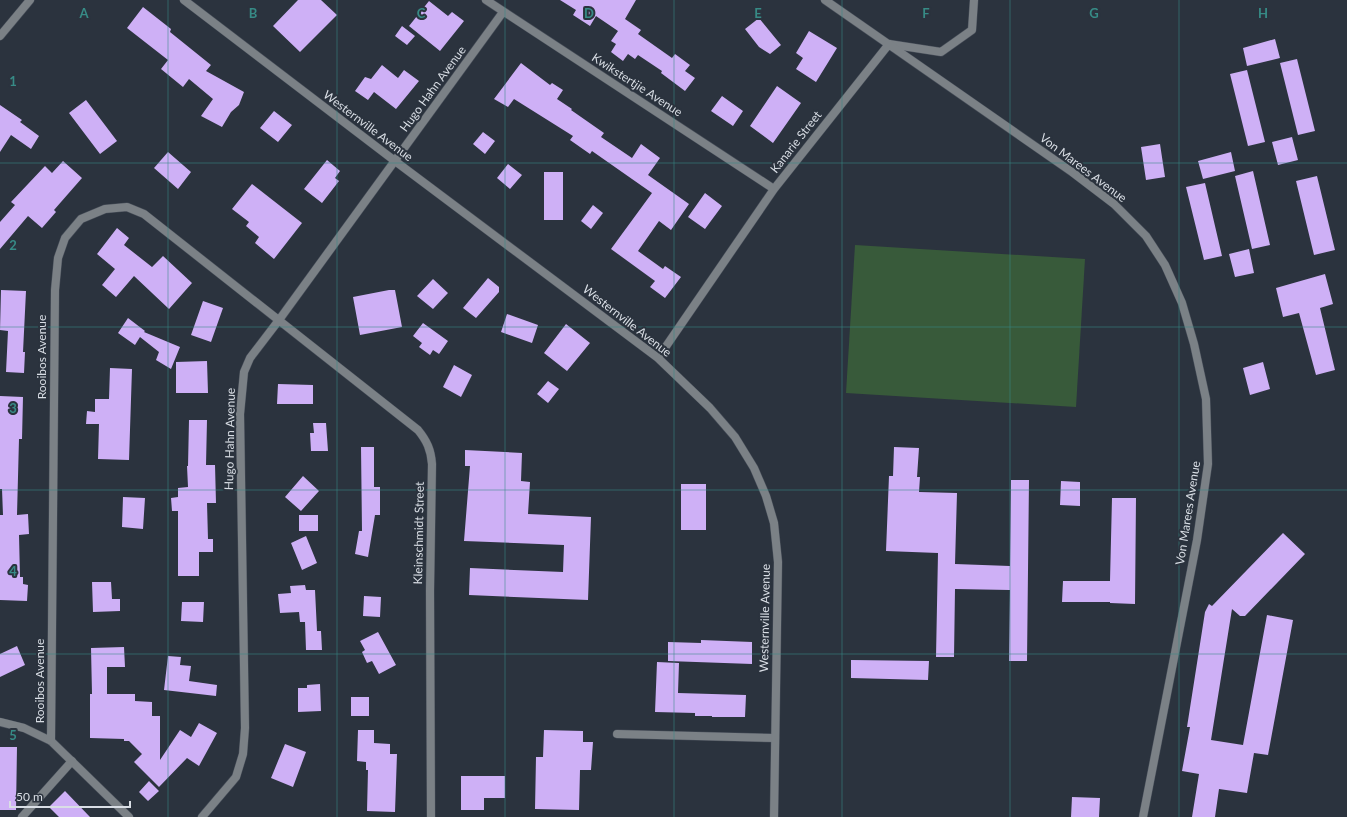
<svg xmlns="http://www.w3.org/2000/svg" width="1347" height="817" viewBox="0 0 1347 817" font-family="Lato,sans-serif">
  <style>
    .park { fill: #385a3a }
    .building { fill: #ceb0f6 }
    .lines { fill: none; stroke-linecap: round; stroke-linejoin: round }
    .lane-casing { stroke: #474e59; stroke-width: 9 }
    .street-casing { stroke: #474e59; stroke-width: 9 }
    .lane { stroke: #7b8186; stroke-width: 8 }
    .street { stroke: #7b8186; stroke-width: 8 }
    .grid { fill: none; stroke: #378b86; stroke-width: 1; stroke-opacity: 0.55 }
    .labels { text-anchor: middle; stroke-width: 4; stroke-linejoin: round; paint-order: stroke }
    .street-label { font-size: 12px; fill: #d9dee5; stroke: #2b333e }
    .grid-label { font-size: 13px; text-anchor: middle; font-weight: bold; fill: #378b86; stroke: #2b333e; stroke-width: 4; stroke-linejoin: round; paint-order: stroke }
  </style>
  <rect width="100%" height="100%" fill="#2b333e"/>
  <!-- park -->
  <path class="park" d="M855,245L1085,259L1076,407L846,393Z"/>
  <!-- building -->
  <path class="building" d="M298,0H321L337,15L300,52L273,26Z
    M560,0H636L625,19L641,30L638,34L672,58L675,54L690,65L685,71L695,78L685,91L661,73L662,71L638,55L635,59L628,54L623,61L611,52L616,44L611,41L618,31L596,16L590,26L573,15L576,10Z
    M429,1L448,16L452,12L464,21L440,51L409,26Z
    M143,7L171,29L170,32L211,65L206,71L244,92L239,105L231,112L222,127L201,116L213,99L189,79L183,87L161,69L168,60L127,28Z
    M759,18L781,45L770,54L759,47L745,29Z
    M402,26L415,36L407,45L395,36Z
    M809,31L837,48L816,82L796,69L803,58L796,53Z
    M1275,39L1280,58L1247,66L1243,48Z
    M1297,59L1315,131L1298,135L1280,63Z
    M521,63L550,85L552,83L563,90L557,99L572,109L571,110L604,133L601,137L632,158L641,144L660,158L648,175L689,204L671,230L659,221L638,251L663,269L665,266L681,277L665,298L650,287L655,281L611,249L652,193L592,151L590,154L570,140L573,136L514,99L508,107L494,99Z
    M382,65L398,78L404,70L419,81L396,109L374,92L368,100L355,91L365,77L371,79Z
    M1247,70L1265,142L1248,146L1230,74Z
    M777,86L801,103L773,143L750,126Z
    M722,96L743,111L733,126L711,111Z
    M86,100L117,141L100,154L69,113Z
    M0,105L22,120L20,122L39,136L31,149L11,135L0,152Z
    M274,111L292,125L278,142L260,128Z
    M483,132L495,141L485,154L473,144Z
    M1292,137L1298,160L1278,165L1272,142Z
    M1160,144L1165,177L1146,180L1141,147Z
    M168,152L191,172L178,189L154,168Z
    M1231,152L1235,171L1203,179L1198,161Z
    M327,160L340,171L335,178L339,181L322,203L304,189Z
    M63,161L82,178L54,210L56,212L42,228L28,216L0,249V222L15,205L11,202L45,166L52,173Z
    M508,164L522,175L510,189L497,178Z
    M1253,171L1270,245L1252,249L1235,176Z
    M544,172H563V220H544Z
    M1317,176L1335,250L1314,255L1296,181Z
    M1205,183L1222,256L1204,260L1186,187Z
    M252,184L302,223L274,259L255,243L259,237L246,226L249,222L232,209Z
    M705,193L722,206L705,229L688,217Z
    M593,205L603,213L591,229L581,221Z
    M117,228L129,238L124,245L152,267L163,256L192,283L169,309L134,276L116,297L102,285L115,269L97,254Z
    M1249,249L1254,273L1235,277L1229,254Z
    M1325,274L1333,304L1320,308L1335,370L1316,375L1299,313L1283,317L1276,288Z
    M488,278L499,287V292L476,318L463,308Z
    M433,279L448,293L433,309L417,296Z
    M1,290L26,291L23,352H25L24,373L6,372L8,331L0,330Z
    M389,290H395L402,327L360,335L353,297Z
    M203,301L223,308L211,342L191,335Z
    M507,314L538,325L532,343L501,332Z
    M128,318L145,331L144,332L180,347L171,369L156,360L159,352L140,337L135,345L118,333Z
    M423,323L448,341L439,354L433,350L430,355L419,347L422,343L413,336Z
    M566,324L590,343L567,371L544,353Z
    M207,361L208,393H176V362Z
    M1263,362L1270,389L1250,395L1243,368Z
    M454,365L472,375L461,397L443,387Z
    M110,368L132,369L129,460L98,459L99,424H86L87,411L95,412V399H109Z
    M548,381L559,389L548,403L537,394Z
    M278,384L313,385V404H277Z
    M0,396L23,397L22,439H19L17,515L28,514L29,534L19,535L20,577H23V584L28,585L27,601L0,600V515H3L2,489H0Z
    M189,420H207L206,465H215L216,503H207L208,539H213V552H199V576H178V511H172L171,498L178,497V488L188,487L187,466H188Z
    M313,423H326L328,451H311L310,433H314Z
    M361,447H374V487H380V515H375L368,557L355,554L359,531H362Z
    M894,447L919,448L917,477H920L919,492L957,493L955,564L1010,566L1011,480H1029L1027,661H1009L1010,590L955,589L954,657H936L938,553L886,551L889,476H893Z
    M465,450L522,453L521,481L530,482L528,514L591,517L588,600L469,595L470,568L563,572L564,545L464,541L470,466H465Z
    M303,476L319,491L301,511L285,497Z
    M1061,481L1080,482V506L1060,505Z
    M681,484H706V530H681Z
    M123,497L145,498L143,529L122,527Z
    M1112,498H1136L1135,604L1110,603V602H1062L1063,581H1110Z
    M299,515H318V531H299Z
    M1283,533L1305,554L1245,616H1240L1232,609L1211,740L1243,745L1267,615L1293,620L1268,755L1254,753L1247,793L1219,789L1215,817H1192L1199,774L1182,771L1190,727H1187L1205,612L1209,604L1212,606Z
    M306,536L317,563L302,570L291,543Z
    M92,582H111L112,599H120V611L93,612Z
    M305,585L306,590H315L317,631H321L322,650H306L305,622H300L299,612L280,613L278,594L291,593L290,586Z
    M364,596L381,597L380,617L363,616Z
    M182,602H204L203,622L181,621Z
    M378,632L396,665L379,674L372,661L367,663L362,652L365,650L360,641Z
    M701,640L752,642V664L668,661V642L701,643Z
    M17,646L25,665L0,677V654Z
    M124,647L125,667H107V694H135V701L152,702V716H160V760L180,730L191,737L199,723L217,733L199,766L187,758L159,787L134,762L142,754L129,741H124V739L90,738V694H92L91,648Z
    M168,656L181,657L180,665L191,666L189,681L217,685L216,696L164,690Z
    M851,660L929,661L928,680L851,678Z
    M657,662L679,663L678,693L746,695L745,717H712V716H695V713L655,712Z
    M320,684L321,711L298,712V688H307V685Z
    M351,697H369V716H351Z
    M358,730H374V743L390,744V754H397L395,812L367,811L368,770H366V762L357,761Z
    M544,730L583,731V742H593L591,770H580L579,810L535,809L536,757H543Z
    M285,744L306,752L293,787L271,778Z
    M0,747H17L16,810H0Z
    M461,776H505V798H484V810H461Z
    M149,781L159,791L148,801L139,792Z
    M65,791L90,817H59L49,807Z
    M1072,797L1100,798L1099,817H1071Z"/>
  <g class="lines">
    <!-- lane casing -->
    <g class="lane-casing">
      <path id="lane" d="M889,44L941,52L972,30L974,0
        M617,734L775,738
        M22,817L72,761"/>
    </g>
    <!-- street casing -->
    <g class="street-casing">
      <path id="street" d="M184,0L395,161L658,358L710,408L735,437L754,468L766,496L774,523L778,562L774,817
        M486,0L774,189
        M825,0L1072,172L1114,204L1146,236L1165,265L1182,303L1194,344L1206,399L1208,464L1197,540L1143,817
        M0,36L30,0
        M658,358L774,189L889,44
        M0,722L24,728L51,741L129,817
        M51,741L55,290L58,258L65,238L81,219L105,209L127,207L144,214L418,430C427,441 431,450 432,464L430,591L431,817
        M202,817L236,777L243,754L245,728L240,414L244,372L250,358L279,320L503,12"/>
    </g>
    <!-- lane -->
    <use href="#lane" class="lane"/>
    <!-- street -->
    <use href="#street" class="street"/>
  </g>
  <!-- grid -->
  <path class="grid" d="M168,0V817M337,0V817M505,0V817M674,0V817M842,0V817M1010,0V817M1179,0V817M0,163H1347M0,327H1347M0,490H1347M0,654H1347"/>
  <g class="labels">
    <!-- street labels -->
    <g class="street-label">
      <text transform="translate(637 85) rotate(33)" y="4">Kwikstertjie Avenue</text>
      <text transform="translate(433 89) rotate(-54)" y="4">Hugo Hahn Avenue</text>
      <text transform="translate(368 126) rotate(37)" y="4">Westernville Avenue</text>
      <text transform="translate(796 142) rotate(-52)" y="4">Kanarie Street</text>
      <text transform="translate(1083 168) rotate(37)" y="4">Von Marees Avenue</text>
      <text transform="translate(627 321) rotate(38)" y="4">Westernville Avenue</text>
      <text transform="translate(42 357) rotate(-90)" y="4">Rooibos Avenue</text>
      <text transform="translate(230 439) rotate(-89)" y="4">Hugo Hahn Avenue</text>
      <text transform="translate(1188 513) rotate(-81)" y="4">Von Marees Avenue</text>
      <text transform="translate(419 533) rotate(-89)" y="4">Kleinschmidt Street</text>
      <text transform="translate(765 618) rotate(-89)" y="4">Westernville Avenue</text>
      <text transform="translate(40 681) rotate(-90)" y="4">Rooibos Avenue</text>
    </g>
  </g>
  <g class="grid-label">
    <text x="84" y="18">A</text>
    <text x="253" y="18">B</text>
    <text x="421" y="18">C</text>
    <text x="589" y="18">D</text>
    <text x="758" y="18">E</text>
    <text x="926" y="18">F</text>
    <text x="1094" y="18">G</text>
    <text x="1263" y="18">H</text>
    <text x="13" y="86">1</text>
    <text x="13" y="250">2</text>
    <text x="13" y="413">3</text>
    <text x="13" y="576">4</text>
    <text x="13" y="740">5</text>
  </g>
  <!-- scale -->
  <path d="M10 801v6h120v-6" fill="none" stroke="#d9dee5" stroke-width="2"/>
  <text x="16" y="801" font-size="12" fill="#d9dee5" stroke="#2b333e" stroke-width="3" paint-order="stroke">50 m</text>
</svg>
